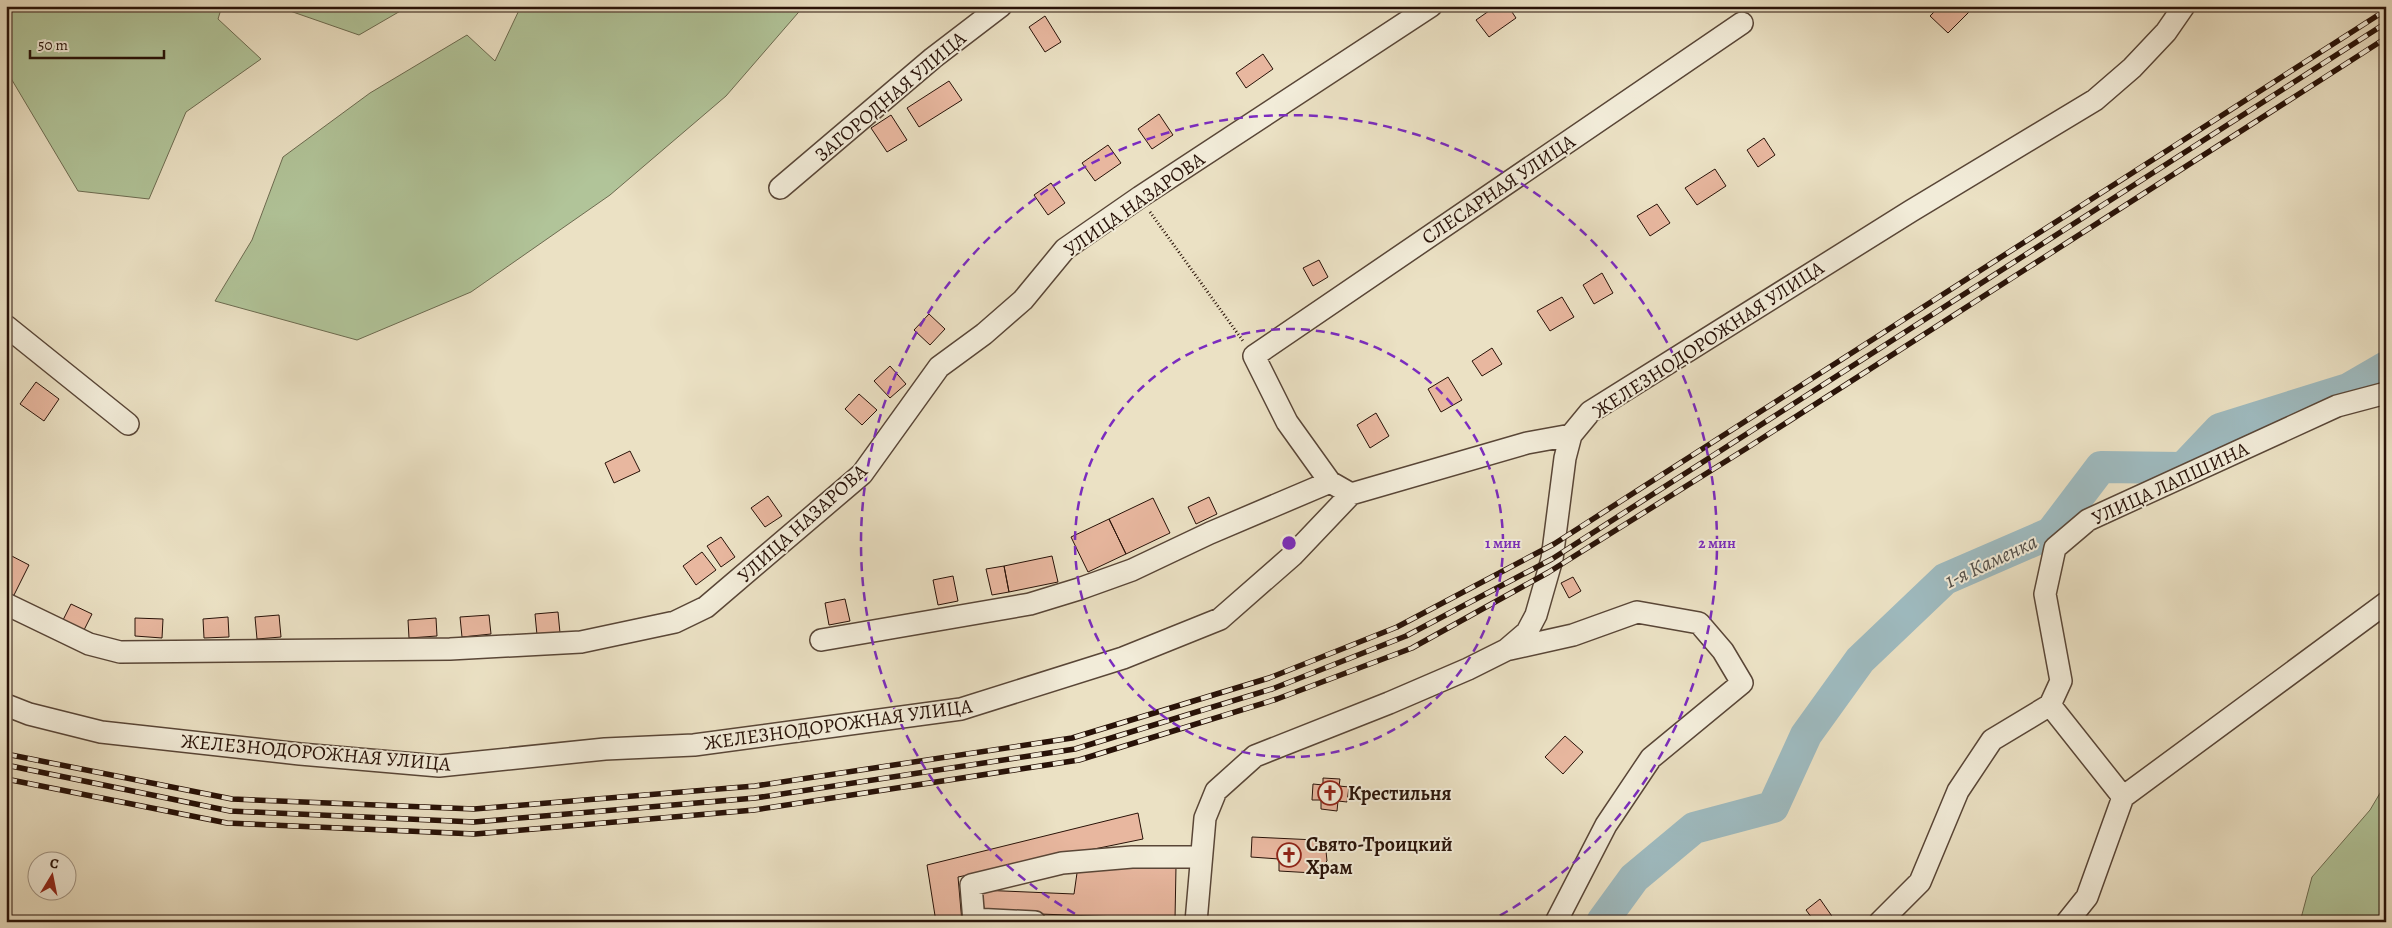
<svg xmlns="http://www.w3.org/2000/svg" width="2392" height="928" viewBox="0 0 2392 928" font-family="Alegreya,serif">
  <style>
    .green { fill: #b1c499; stroke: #6c6b50 }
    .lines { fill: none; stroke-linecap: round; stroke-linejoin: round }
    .river { stroke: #9ebabf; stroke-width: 32 }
    .building { fill: #e8b79f; stroke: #281208 }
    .minor-casing { stroke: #594637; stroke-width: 24 }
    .path { stroke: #281208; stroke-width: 3; stroke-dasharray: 1 2.5; stroke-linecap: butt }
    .minor { stroke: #f2ecd9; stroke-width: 21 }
    .rail-casing { stroke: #281208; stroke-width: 5.5 }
    .rail { stroke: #f2ecd9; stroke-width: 4; stroke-dasharray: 11; stroke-linecap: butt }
    .ring { fill: none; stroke: #7b2cbf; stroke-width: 2.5; stroke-dasharray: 9 6 }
    .labels { text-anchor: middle; stroke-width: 4; stroke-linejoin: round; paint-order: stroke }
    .street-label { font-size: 20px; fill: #281208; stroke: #f2ecd9 }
    .poi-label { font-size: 20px; font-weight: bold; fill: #281208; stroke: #f2ecd9; text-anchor: start }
    .water-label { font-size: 21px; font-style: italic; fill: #514d48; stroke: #f2ecd9 }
    .centre { fill: #7b2cbf; stroke: #f2ecd9; stroke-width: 2.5 }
    .ring-label { font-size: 15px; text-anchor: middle; font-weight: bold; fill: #7b2cbf; stroke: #f2ecd9; stroke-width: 4; stroke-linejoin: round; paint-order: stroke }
  </style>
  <rect width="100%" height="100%" fill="#ebe1c4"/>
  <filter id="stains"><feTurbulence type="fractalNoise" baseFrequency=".004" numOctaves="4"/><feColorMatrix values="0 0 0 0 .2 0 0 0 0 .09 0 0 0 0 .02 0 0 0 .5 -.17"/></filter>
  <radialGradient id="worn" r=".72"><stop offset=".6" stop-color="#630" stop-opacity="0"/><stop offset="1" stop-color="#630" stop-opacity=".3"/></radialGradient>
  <!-- green -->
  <path class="green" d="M6,6H222L218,19L261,59L186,112L149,199L78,191L6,70Z
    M293,6H409L359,35L290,11Z
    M521,6H804L726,96L610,195L471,292L357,340L215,301L252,240L283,157L370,93L467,35L495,61Z
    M2386,783V922H2300L2312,877L2370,810Z"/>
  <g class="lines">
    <!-- river -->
    <path class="river" d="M1602,922L1634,878L1694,828L1773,807L1806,735L1860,660L1945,579L2051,533L2101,467L2183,468L2220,429L2348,389L2386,367"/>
  </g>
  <!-- building -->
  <path class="building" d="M1496,6H1508L1516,18L1489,37L1476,20Z
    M1940,6H1975L1948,33L1930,16Z
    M1045,16L1061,42L1045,52L1029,27Z
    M1263,54L1273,69L1246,88L1236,73Z
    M949,81L962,100L919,127L907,108Z
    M1159,114L1173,135L1152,149L1138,129Z
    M891,115L907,140L887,152L871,128Z
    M1764,138L1775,155L1758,167L1747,150Z
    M1108,145L1121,163L1095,181L1082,163Z
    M1715,169L1726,186L1697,205L1685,188Z
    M1051,183L1065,203L1048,215L1034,195Z
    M1657,204L1670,223L1650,236L1637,216Z
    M1319,260L1328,277L1313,286L1303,268Z
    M1602,273L1613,293L1594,304L1583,285Z
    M1562,297L1574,317L1550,331L1537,311Z
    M929,314L945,329L930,345L914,330Z
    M1492,348L1502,364L1482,376L1472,361Z
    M890,366L906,384L890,398L874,381Z
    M1448,377L1462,400L1441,412L1428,389Z
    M36,382L59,399L44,421L20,404Z
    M859,394L877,410L862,425L845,409Z
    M1376,413L1389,436L1370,448L1357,425Z
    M630,451L640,471L614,483L605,463Z
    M768,496L782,516L765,527L751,508Z
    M1209,497L1217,514L1196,524L1188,507Z
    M1153,498L1170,533L1126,554L1109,519Z
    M1109,519L1126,554L1088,572L1071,537Z
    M721,537L735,557L721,567L707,546Z
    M702,552L716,570L696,585L683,566Z
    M6,553L29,565L13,597L6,594Z
    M1052,556L1058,582L1009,592L1004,566Z
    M1004,566L1009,592L992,595L986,569Z
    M953,576L958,601L938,605L933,580Z
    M1573,577L1581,591L1569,598L1561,583Z
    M845,599L850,621L829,625L825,603Z
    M71,604L92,614L82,634L61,624Z
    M558,612L560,633L537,635L535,614Z
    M279,615L281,637L257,639L255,617Z
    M489,615L491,634L462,637L460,617Z
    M228,617L229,637L204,638L203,619Z
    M135,618L163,619L162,638L135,636Z
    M436,618L437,636L409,638L408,620Z
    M1565,736L1583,752L1563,774L1545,757Z
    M1323,778L1340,779L1339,786L1349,787L1347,802L1338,801L1337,811L1321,809V800H1312L1313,784L1323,785Z
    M1138,813L1143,839L958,877L962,922H936L927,865Z
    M1252,837L1316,840V844L1322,845L1326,851L1327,861L1320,868H1315L1314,873L1279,871V859L1251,857Z
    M1078,866L1176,867L1175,919L985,912L980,890L1074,894Z
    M1820,899L1836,922H1807L1812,918L1806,910Z"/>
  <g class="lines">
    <!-- minor casing -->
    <g class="minor-casing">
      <path id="minor" d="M780,188L933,58L1001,6
        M6,326L128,424
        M1351,494L1330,482L1287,422L1254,356L1742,23
        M6,604L89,644L120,652L450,649L581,642L675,622L706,607L862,474L939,367L984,334L1023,300L1065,249L1140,197L1431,6
        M821,640L1030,604L1079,589L1132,570L1210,533L1330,482
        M1510,649L1573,635L1637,612L1699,623L1723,651L1742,683L1651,758L1606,825L1556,922
        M6,705L29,714L101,732L300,754L439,766L605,749L694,745L961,709L1123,658L1220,619L1293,555L1351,494L1527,443L1571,435L1590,412L1911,211L2095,100L2132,68L2166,32L2184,6
        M2050,705L2061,681L2045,594L2055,548L2088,520L2337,406L2386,393
        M973,919L1035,922
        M974,922L971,885L1062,863L1132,857H1201
        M1196,922L1205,818L1216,791L1255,756L1389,703L1468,669L1506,650L1527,632L1536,615L1552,559L1565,458L1571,435
        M1880,922L1920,882L1958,791L1992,740L2050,705L2123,797L2386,603
        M2067,922L2087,897L2123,797"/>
    </g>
    <!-- path -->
    <path class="path" d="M1150,212L1243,341"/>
    <!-- minor -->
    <use href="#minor" class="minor"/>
    <!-- rail casing -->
    <g class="rail-casing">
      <path id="rail" d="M6,754L232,799L474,809L755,786L1072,738L1269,678L1397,627L1554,544L2386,10
        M6,765L230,811L474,822L755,798L1075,749L1272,689L1406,636L1552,559L2386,23
        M6,779L227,823L475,834L754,810L1079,760L1277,699L1412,648L1549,572L1747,448L2386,38"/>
    </g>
    <!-- rail -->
    <use href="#rail" class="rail"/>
  </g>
  <!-- distance rings -->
  <g class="ring">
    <circle cx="1289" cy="543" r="214"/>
    <path d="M1088 921A428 428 0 1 1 1490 921"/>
  </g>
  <!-- icons -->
  <defs>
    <g id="church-ring" transform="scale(1.25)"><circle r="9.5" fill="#f2ecd9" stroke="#8f2418" stroke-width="1.5"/><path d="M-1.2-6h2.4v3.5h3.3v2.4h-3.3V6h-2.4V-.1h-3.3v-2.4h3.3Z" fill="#8f2418"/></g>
  </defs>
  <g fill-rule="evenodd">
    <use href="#church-ring" x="1330" y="793"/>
    <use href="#church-ring" x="1289" y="855"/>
  </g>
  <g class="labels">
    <!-- street labels -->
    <g class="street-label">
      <text transform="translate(890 96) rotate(-40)" y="7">ЗАГОРОДНАЯ УЛИЦА</text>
      <text transform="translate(1498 189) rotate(-34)" y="7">СЛЕСАРНАЯ УЛИЦА</text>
      <text transform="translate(1134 204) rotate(-35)" y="7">УЛИЦА НАЗАРОВА</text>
      <text transform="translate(1708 339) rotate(-33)" y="7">ЖЕЛЕЗНОДОРОЖНАЯ УЛИЦА</text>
      <text transform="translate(2170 483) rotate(-25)" y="7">УЛИЦА ЛАПШИНА</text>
      <text transform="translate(802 523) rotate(-42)" y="7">УЛИЦА НАЗАРОВА</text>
      <text transform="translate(838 724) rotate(-8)" y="7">ЖЕЛЕЗНОДОРОЖНАЯ УЛИЦА</text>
      <text transform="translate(316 752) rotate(5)" y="7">ЖЕЛЕЗНОДОРОЖНАЯ УЛИЦА</text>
    </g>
    <!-- poi labels -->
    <g class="poi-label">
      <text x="1348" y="800">Крестильня</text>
      <text x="1306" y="851">Свято-Троицкий<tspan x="1306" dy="23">Храм</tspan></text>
    </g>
    <!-- water labels -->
    <g class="water-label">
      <text transform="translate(1991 561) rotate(-25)" y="7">1-я Каменка</text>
    </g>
  </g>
  <circle cx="1289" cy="543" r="8" class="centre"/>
  <g class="ring-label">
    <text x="1503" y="548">1 мин</text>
    <text x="1717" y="548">2 мин</text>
  </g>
  <!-- margin -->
  <rect width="2392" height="928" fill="none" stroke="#ebe1c4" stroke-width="25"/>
  <rect x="8" y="8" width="2377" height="913" fill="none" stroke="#281208" stroke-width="2.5"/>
  <rect x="12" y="12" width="2367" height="903" fill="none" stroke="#281208"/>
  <!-- north arrow -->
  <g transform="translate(52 876) rotate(10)"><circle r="24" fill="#f2ecd9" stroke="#a19585"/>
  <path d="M0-4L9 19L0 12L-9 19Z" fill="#8f2418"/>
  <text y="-8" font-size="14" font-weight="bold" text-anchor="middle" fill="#281208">С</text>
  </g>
  <!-- scale -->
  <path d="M30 50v8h134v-8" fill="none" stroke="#281208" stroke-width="2.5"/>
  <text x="38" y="50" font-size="15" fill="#281208" stroke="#f2ecd9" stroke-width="4" paint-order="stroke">50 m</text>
  <rect width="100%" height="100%" filter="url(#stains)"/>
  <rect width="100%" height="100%" fill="url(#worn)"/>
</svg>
